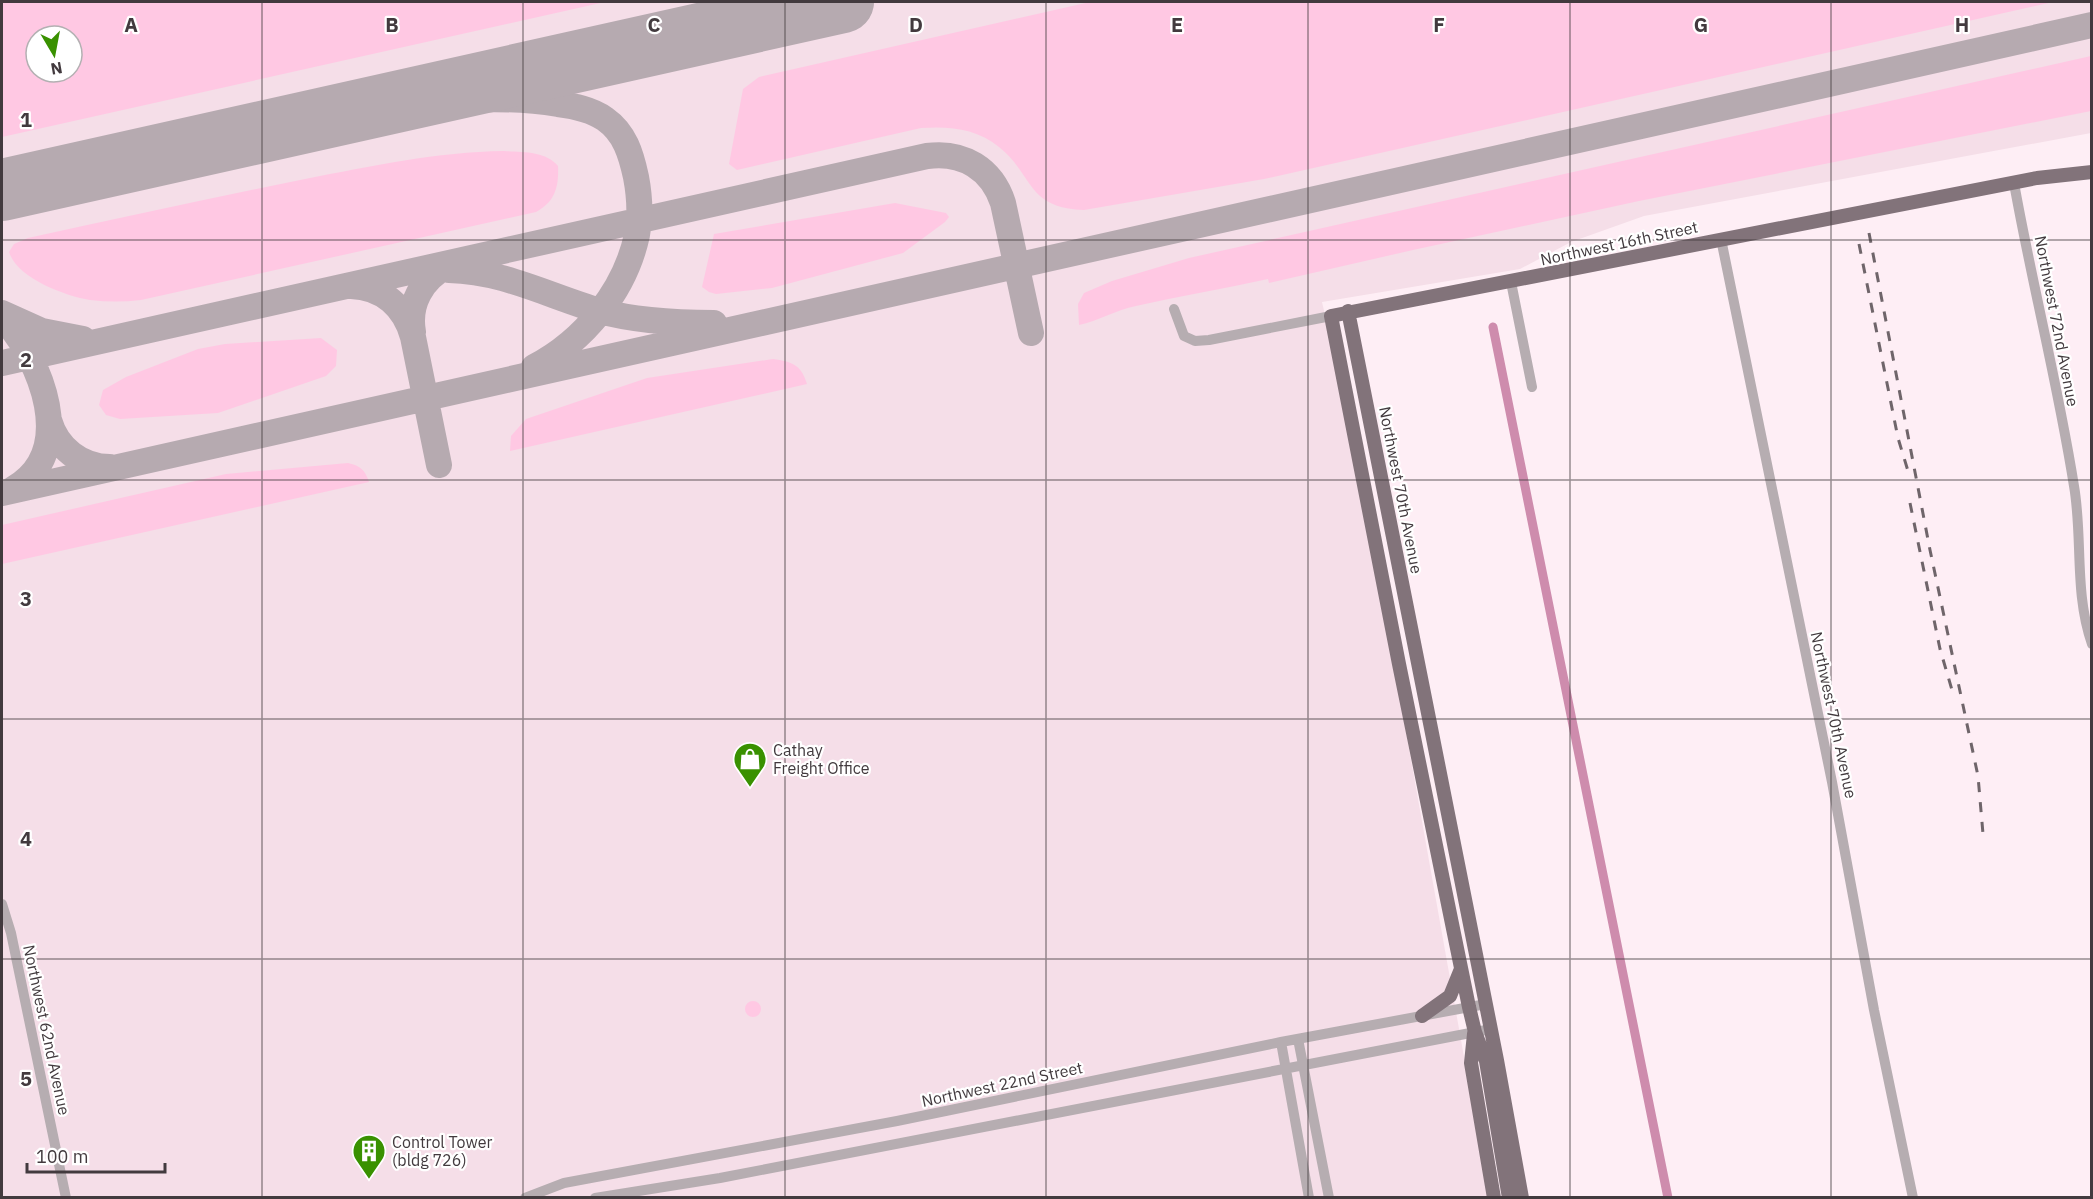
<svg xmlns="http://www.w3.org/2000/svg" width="2093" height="1199" viewBox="0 0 2093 1199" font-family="'IBM Plex Sans',sans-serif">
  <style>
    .built { fill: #f5dee8; fill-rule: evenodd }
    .green { fill: #ffc8e3; fill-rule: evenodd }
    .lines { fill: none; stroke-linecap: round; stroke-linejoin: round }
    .canal { stroke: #ce8cad; stroke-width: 9 }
    .taxiway { stroke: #b6aab0; stroke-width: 26 }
    .runway { stroke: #b6aab0; stroke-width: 62 }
    .minor { stroke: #b6adb1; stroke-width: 10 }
    .major { stroke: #82737a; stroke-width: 14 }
    .rail { stroke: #6f656a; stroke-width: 3; stroke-dasharray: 10 10; stroke-linecap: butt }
    .grid { fill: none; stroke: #423a3e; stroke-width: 1.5; stroke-opacity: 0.55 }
    .labels { text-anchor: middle; stroke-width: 4.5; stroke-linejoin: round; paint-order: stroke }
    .street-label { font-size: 16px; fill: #423a3e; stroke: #fff }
    .poi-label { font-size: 16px; fill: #423a3e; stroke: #fff; text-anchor: start }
    .grid-label { font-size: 20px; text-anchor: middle; font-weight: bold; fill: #423a3e; stroke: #fff; stroke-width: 4.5; stroke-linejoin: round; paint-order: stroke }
  </style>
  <rect width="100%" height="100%" fill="#feeef5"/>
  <!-- built -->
  <path class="built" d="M2,2H2091V133L1644,216L1571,242L1520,269L1322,302L1354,440L1489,1197L2,1198ZM36,36H72V72H36Z"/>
  <!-- green -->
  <path class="green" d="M2,2H605L2,137ZM36,36H72V72H36Z
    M1090,2H2053L1264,179L1084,210C1026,208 1034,175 999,147C976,128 949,126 921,128L737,170L729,164L743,89L759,77Z
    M2091,56V111L1639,201L1413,250L1269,283L1268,279C1224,289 1179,296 1136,306C1116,310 1098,321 1079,325L1078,304L1084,293L1112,281L1189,258Z
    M504,151C522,152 546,151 558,166C559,187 555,202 536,212L141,300C124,302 107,302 90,300C65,296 17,278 9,252L14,244L28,238C120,218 212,198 305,179C372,166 437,152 504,151Z
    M895,203L946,213L949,217L945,222L903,253L772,288L716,294L709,292L702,287L714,234Z
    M321,338L337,350L336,366L326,376L218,413L120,419L106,415L99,405L103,390L126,377L198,349L225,344Z
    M773,359C792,362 801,364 807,384L510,451L511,436L526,419L647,378Z
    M348,463C361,466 365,470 369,482L2,564V525L226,474Z
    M745 1009a8 8 0 1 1 16 0a8 8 0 1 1-16 0Z"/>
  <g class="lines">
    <!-- canal -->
    <path class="canal" d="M1493,327L1668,1198"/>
    <!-- taxiway -->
    <path class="taxiway" d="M265,131C360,115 461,88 558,104C574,106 591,109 605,119C625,133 631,154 636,177C640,198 641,215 637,235C625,291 584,341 534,367
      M2,194L34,183
      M449,270C503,271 549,296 600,311C636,321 676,323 714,323
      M351,286C383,287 405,307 413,337L439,465
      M2,313L42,331L83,339
      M2,316C41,360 79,452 13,489
      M413,332C408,304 422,279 447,266
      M2,363L927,156C963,151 992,169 1003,203L1031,333
      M49,420C57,448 81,467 110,467
      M2,493L2092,25"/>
    <!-- runway -->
    <path class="runway" d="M2,190L843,2"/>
    <!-- minor -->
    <path class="minor" d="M2014,183C2032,284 2058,384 2074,486C2083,538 2074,593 2092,644
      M1721,239L1832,782L1874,1010L1913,1198
      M1511,282L1532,387
      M1174,309L1184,336L1195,341L1209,340L1331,316
      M2,904L11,933L66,1198
      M1298,1039L1329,1198
      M1281,1042L1309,1198
      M525,1198L564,1183L897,1121L1281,1042L1486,1004
      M595,1198L720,1178L1491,1029"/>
    <!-- major -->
    <path class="major" d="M1348,311L1497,1060L1522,1198
      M1422,1016L1450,996L1461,969
      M1474,1034L1471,1063L1494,1198
      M1509,1198L1486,1061L1475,1032L1469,1007L1399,664L1331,316L2037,178L2092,172"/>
    <!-- rail -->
    <path class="rail" d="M1869,233L1930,550L1978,776L1983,834
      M1859,244L1898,438L1908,471
      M1910,503L1940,649L1952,690"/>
  </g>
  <!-- grid -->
  <path class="grid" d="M262,2V1198M523,2V1198M785,2V1198M1046,2V1198M1308,2V1198M1570,2V1198M1831,2V1198M2,240H2092M2,480H2092M2,719H2092M2,959H2092"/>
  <!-- icons -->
  <defs>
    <g id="shop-pin" transform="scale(1.725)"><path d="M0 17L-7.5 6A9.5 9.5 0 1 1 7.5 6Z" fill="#399100" stroke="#fff"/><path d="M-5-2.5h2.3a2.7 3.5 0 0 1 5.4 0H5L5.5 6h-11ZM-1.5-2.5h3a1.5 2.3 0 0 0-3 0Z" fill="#fff"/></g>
    <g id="building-pin" transform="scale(1.725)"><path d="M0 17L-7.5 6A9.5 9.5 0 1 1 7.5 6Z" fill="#399100" stroke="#fff"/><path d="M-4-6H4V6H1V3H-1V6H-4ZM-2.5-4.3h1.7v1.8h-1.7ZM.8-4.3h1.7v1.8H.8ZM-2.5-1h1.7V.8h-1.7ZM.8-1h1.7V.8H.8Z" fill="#fff"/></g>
  </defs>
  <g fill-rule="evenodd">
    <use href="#shop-pin" x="750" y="759"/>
    <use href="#building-pin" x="369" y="1151"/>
  </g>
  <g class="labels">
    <!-- street labels -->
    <g class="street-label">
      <text transform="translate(1619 243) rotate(-12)" y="6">Northwest 16th Street</text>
      <text transform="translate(2057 321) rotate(79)" y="6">Northwest 72nd Avenue</text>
      <text transform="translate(1401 490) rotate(79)" y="6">Northwest 70th Avenue</text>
      <text transform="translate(1834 715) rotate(78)" y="6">Northwest 70th Avenue</text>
      <text transform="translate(47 1030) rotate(78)" y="6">Northwest 62nd Avenue</text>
      <text transform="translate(1002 1084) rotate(-12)" y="6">Northwest 22nd Street</text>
    </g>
    <!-- poi labels -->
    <g class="poi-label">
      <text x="773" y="756">Cathay<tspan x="773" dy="18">Freight Office</tspan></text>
      <text x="392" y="1148">Control Tower<tspan x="392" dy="18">(bldg 726)</tspan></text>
    </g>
  </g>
  <g class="grid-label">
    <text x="131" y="32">A</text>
    <text x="392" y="32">B</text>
    <text x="654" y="32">C</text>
    <text x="916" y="32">D</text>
    <text x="1177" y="32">E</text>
    <text x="1439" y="32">F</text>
    <text x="1701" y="32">G</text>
    <text x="1962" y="32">H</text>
    <text x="26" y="127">1</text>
    <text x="26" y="367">2</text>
    <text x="26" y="606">3</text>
    <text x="26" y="846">4</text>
    <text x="26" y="1086">5</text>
  </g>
  <!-- border -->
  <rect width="2093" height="1199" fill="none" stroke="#423a3e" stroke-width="6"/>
  <!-- north arrow -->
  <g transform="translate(54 54) rotate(170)"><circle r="28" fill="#ffffff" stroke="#b3b0b2" stroke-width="1.5"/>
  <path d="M0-4.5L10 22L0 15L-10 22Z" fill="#399100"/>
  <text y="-9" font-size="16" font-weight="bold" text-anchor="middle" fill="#423a3e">N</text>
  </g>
  <!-- scale -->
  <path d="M27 1163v9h138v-9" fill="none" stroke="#423a3e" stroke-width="3"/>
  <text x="36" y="1163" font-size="18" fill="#423a3e" stroke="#ffffff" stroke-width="4.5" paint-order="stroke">100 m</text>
</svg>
